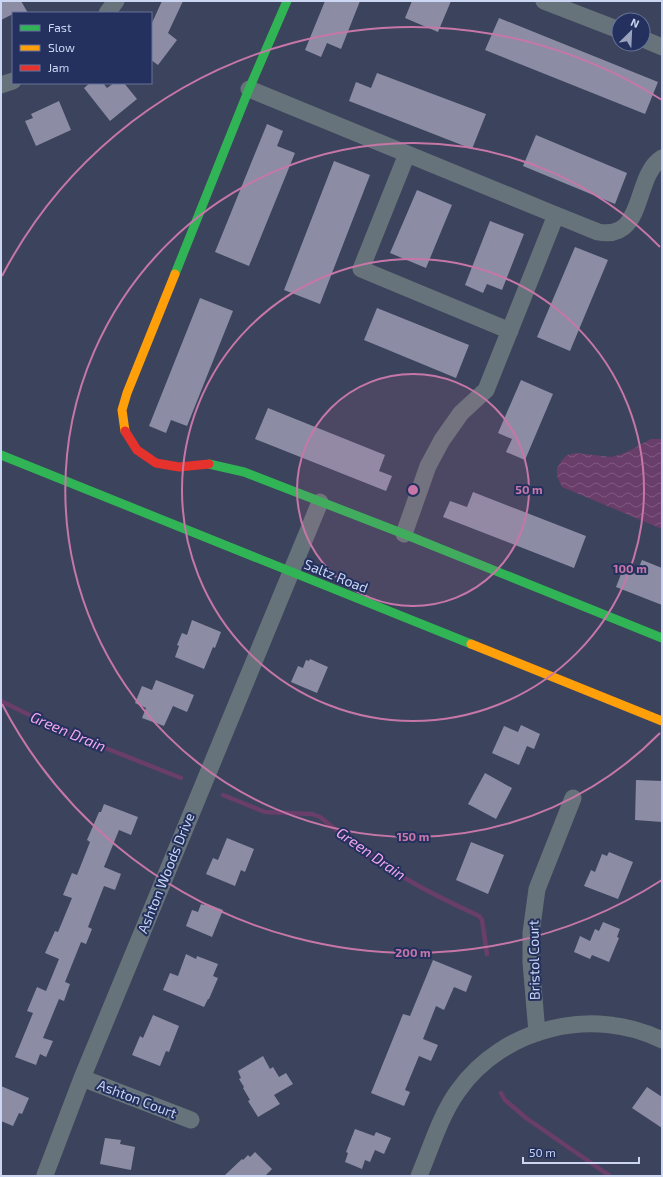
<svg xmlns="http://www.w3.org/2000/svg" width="663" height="1177" viewBox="0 0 663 1177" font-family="'Exo 2',sans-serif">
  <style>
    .water { fill: url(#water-waves) }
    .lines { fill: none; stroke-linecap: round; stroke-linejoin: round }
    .stream { stroke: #6a3e6a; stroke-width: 4.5 }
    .building { fill: #8c8da5 }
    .street { stroke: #67737a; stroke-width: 17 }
    .fast { stroke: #30b455; stroke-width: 9 }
    .slow { stroke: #ff9f0a; stroke-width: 9 }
    .jam { stroke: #e5322d; stroke-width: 9 }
    .ring { fill: none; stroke: #c677a7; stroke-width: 2 }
    .labels { text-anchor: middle; stroke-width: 4; stroke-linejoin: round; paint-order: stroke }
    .street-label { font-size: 14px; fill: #cbd6f3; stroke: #24315e }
    .water-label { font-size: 15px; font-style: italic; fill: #f3a8ec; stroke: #24315e }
    .centre { fill: #c677a7; stroke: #24315e; stroke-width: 2 }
    .ring-label { font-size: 12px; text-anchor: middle; font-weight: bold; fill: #c677a7; stroke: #24315e; stroke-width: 4; stroke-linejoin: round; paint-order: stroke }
  </style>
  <defs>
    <pattern id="water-waves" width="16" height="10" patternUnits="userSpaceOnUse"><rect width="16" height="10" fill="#6a3e6a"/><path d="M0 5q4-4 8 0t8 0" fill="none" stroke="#7e5980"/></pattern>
  </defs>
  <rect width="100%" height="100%" fill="#3c435c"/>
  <!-- water -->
  <path class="water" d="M651,439H662V529L562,487L557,476V468L562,460L567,455L576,453L611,457L625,453Z"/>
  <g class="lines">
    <!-- stream -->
    <path class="stream" d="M1,701L60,730L181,778
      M223,795L265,812L312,814L320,817C347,839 375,860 405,878C429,893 454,904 479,916L482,920L487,954
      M501,1093L505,1100L526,1118L610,1176"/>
  </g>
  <!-- building -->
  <path class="building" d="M1,1H21L28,13H13V14L1,20Z
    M162,1H183L168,33L177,40L158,65L151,60V25Z
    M325,1H360L341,49L327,43L321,57L305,50Z
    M412,1H451L438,32L405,18Z
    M499,18L658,82L645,114L485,50Z
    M377,73L486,114L472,149L349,101L356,82L371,88Z
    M90,83H103L107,88L114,83H124L137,99L110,121L84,88Z
    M59,101L71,130L36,146L25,121L33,118L31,114Z
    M267,124L283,131L277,146L295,153L249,266L215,252Z
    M536,135L627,173L615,204L523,166Z
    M334,161L370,175L320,304L284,290Z
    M417,190L452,205L426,268L390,253Z
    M490,221L524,234L502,290L487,284L483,293L465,285Z
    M575,247L608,260L570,351L537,337Z
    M200,298L233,311L187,426L171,420L166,433L149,426Z
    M377,308L469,345L456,378L364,340Z
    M521,380L553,394L525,460L506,452L512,439L498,433Z
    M268,408L385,455L379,471L392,476L386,491L255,439Z
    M473,492L586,536L574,568L443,517L450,501L467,507Z
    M642,560L662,568V605L616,587L623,569L636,574Z
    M192,620L221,632L215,648L213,647L204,669L175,657L179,646L177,645L182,633L187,635Z
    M310,659L328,667L317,693L291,682L298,666L303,668L306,660L309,661Z
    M156,680L194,695L187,712L173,706L164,726L142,718L146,708L135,703L142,686L152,690Z
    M521,725L540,734L534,749L527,746L519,765L492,753L504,726L518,732Z
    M485,773L512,788L496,819L468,804Z
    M636,780L662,781V822L635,820Z
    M104,804L138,817L131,835L119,830L104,867L121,874L115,890L104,886L88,927L92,929L86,944L81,942L65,982L70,984L64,1001L59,999L43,1038L53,1041L46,1057L40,1054L36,1065L15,1057L33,1013L27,1011L37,987L46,991L59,959L45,953L55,931L58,932L72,898L63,895L72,873L77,875L90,842L87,840L99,812H101Z
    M227,838L254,849L245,872L241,870L235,886L206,874L213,858L218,860Z
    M471,842L504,855L488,894L456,880Z
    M609,852L633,862L618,899L584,886L591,870L595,872L602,854L607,856Z
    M205,903L223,910L212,937L186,926L192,910L198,912L201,904L204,905Z
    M603,922L620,929L617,937L619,938L609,962L592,955L590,959L574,952L580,936L590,941L595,929L599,931Z
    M186,954L196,959L197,956L218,964L213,976L218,978L209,999H208L204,1007L163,990L170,973L178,976Z
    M433,960L472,976L466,992L454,987L444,1010L436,1006L423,1039L438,1045L431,1061L419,1056L405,1090L410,1092L404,1106L371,1093L403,1014L410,1016Z
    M153,1015L179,1026L169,1052L166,1051L160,1066L132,1055L140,1036L143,1038Z
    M263,1056L270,1069L273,1067L279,1077L286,1073L293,1084L274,1095L280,1104L258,1117L248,1101L250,1100L243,1088L244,1087L239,1079L241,1078L238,1071Z
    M1,1086L29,1098L22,1114L19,1113L13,1126L1,1121Z
    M647,1087L662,1097V1128L632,1108Z
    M355,1129L374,1136L376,1132L391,1138L384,1154L375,1150L370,1162L365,1160L362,1169L345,1162L348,1153L346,1152Z
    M105,1138L121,1140L120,1144L135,1147L131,1170L100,1164Z
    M255,1152L272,1169L265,1176H224L242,1159L243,1160L248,1155L250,1157Z"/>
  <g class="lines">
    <!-- street -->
    <path class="street" d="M544,1L619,30
      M107,13L116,1
      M643,39L662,47
      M1,85L13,81
      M249,89L556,215L598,232C646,241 633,176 662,158
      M407,154L361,269L510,331
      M404,534L428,466L442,440L461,413L486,390L556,215
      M537,1033L531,962V933L537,889L573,798
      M82,1078L191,1120
      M45,1175L82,1078L320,502
      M419,1176C431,1148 440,1116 458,1091C503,1027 593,1006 662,1040"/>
    <!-- fast -->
    <path class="fast" d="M175,274L249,89L287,1
      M1,455L471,644
      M209,464L244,472L404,534L662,638"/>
    <!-- slow -->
    <path class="slow" d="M125,431L122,410L127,393L175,274
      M471,644L662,721"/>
    <!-- jam -->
    <path class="jam" d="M125,431L137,450L156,463L179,467L209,464"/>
  </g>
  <!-- distance rings -->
  <circle cx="413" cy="490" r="116" fill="#c677a7" fill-opacity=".12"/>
  <g class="ring">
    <circle cx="413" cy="490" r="116"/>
    <circle cx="413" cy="490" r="231"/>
    <path d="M660 733A347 347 0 1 1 660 247"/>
    <path d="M662 880A463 463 0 0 1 2 704M2 276A463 463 0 0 1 662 100"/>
  </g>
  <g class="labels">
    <!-- street labels -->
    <g class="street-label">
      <text transform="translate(336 576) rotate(22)" y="5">Saltz Road</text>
      <text transform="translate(166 873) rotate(-68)" y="5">Ashton Woods Drive</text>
      <text transform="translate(534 960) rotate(-91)" y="5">Bristol Court</text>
      <text transform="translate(137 1099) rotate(21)" y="5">Ashton Court</text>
    </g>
    <!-- water labels -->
    <g class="water-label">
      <text transform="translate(68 732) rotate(23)" y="5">Green Drain</text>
      <text transform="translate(371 854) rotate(35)" y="5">Green Drain</text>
    </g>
  </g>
  <circle cx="413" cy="490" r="6" class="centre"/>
  <g class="ring-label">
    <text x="529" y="494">50 m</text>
    <text x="630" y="573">100 m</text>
    <text x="413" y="841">150 m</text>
    <text x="413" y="957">200 m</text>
  </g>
  <!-- border -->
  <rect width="663" height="1177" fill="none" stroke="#cbd6f3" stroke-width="4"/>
  <!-- legend -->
  <rect x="12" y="12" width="140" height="72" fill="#24315e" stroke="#67739a"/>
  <rect x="20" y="25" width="20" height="6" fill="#30b455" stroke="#67739a"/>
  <text x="48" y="32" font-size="12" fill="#cbd6f3">Fast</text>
  <rect x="20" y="45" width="20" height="6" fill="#ff9f0a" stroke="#67739a"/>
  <text x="48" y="52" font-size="12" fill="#cbd6f3">Slow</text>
  <rect x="20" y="65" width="20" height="6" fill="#e5322d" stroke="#67739a"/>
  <text x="48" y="72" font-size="12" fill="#cbd6f3">Jam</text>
  <!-- north arrow -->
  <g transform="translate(631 32) rotate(24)"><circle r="19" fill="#24315e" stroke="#67739a"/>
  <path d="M0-3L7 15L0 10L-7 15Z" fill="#99a3be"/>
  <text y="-6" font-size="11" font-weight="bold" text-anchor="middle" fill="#cbd6f3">N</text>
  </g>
  <!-- scale -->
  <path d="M523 1157v6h116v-6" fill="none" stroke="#cbd6f3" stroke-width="2"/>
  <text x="529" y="1157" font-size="12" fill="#cbd6f3" stroke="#24315e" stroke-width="3" paint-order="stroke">50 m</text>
</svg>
